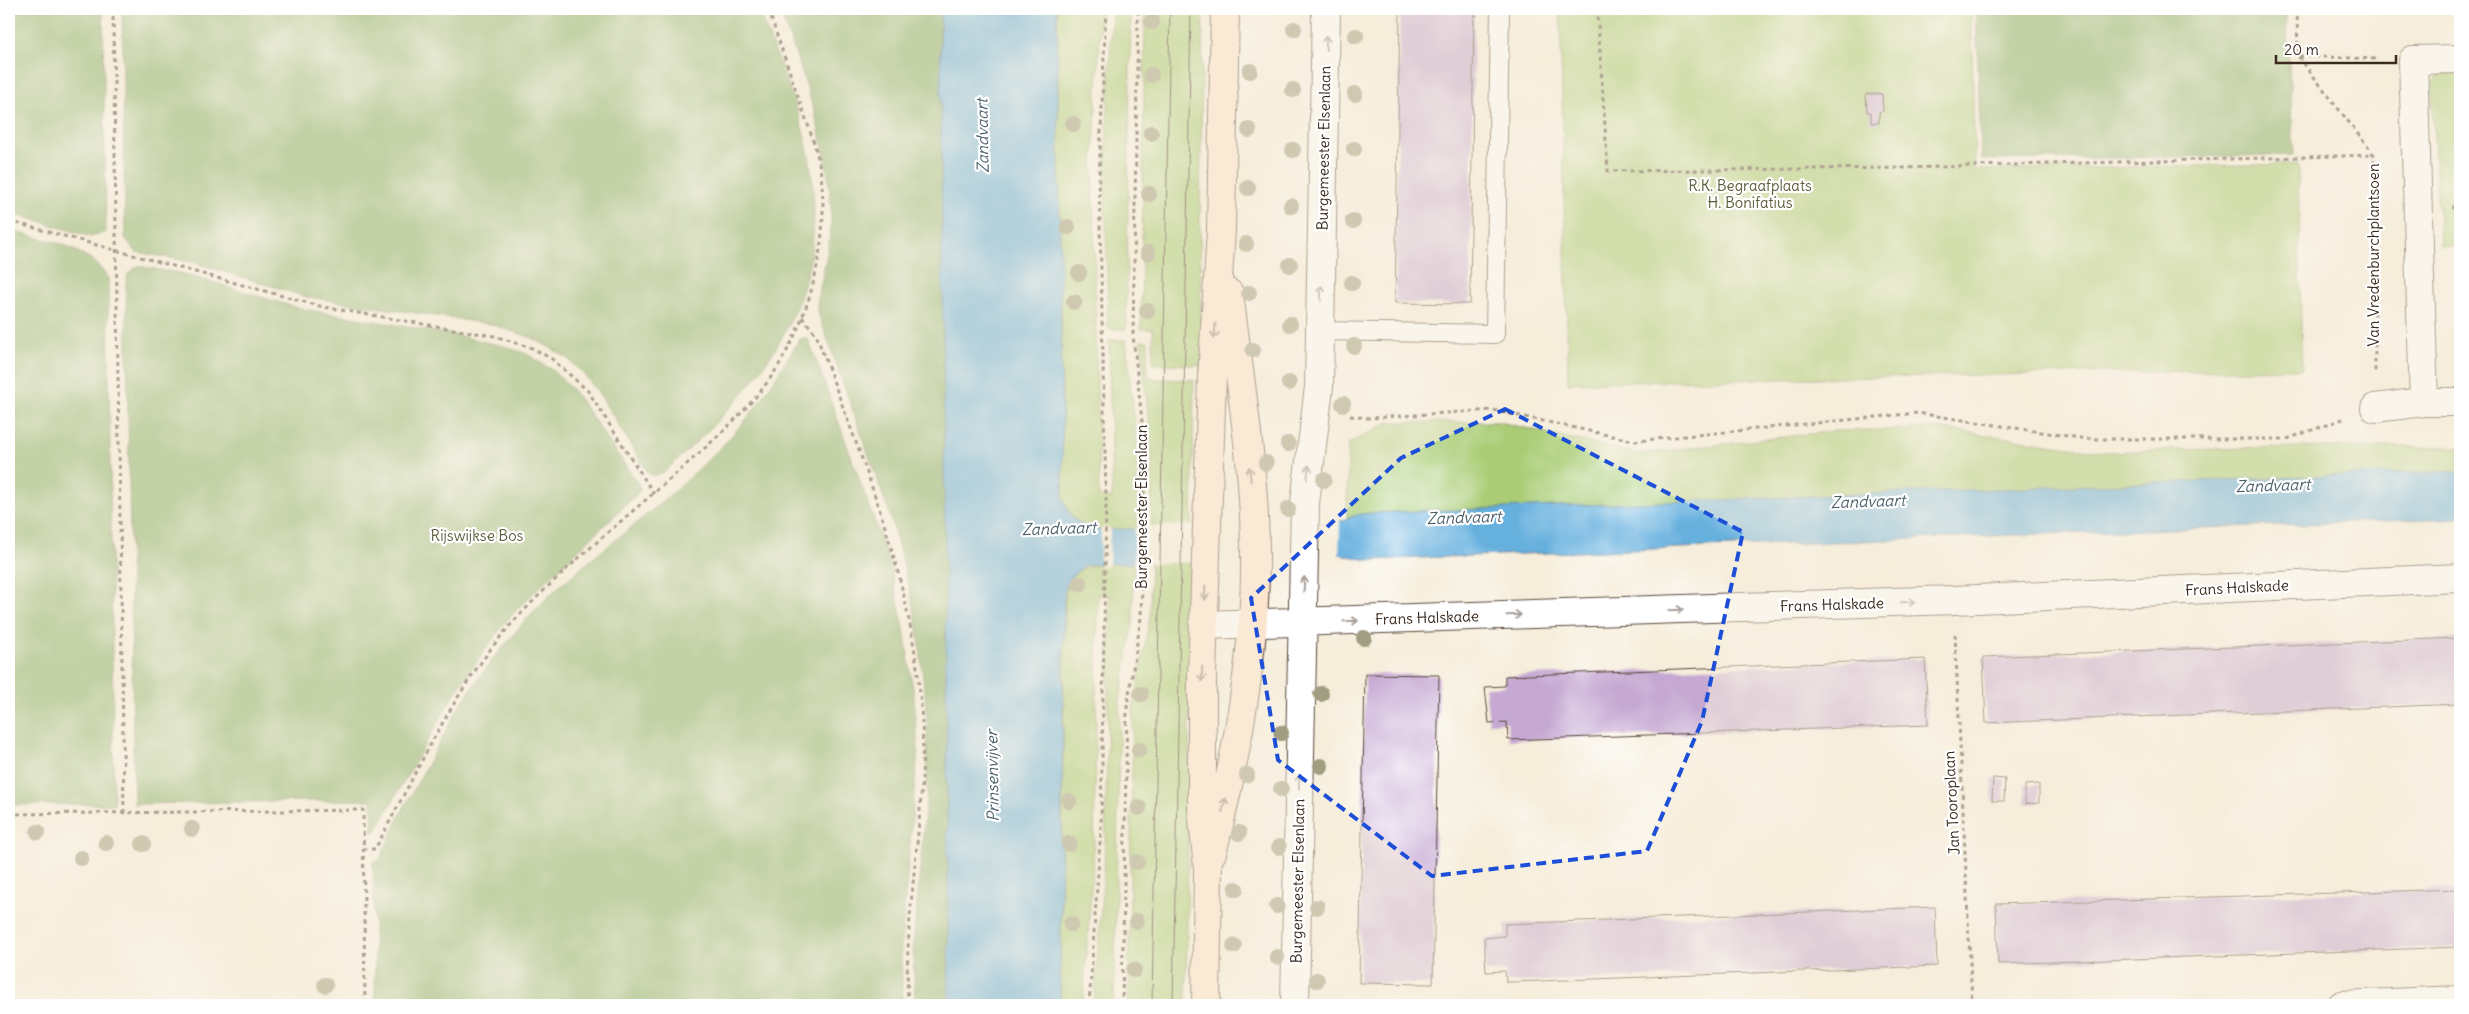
<svg xmlns="http://www.w3.org/2000/svg" width="2469" height="1014" viewBox="0 0 2469 1014" font-family="Delius,sans-serif">
  <style>
    .green { fill: #a9cc74; stroke: #727b49 }
    .forest { fill: #86b066; stroke: #606d42 }
    .water { fill: #66b0de; stroke: #506d7e }
    .pier { fill: #f6edda }
    .building { fill: #c6a9d3 }
    .lines { fill: none; stroke-linecap: round; stroke-linejoin: round }
    .lane-casing { stroke: #57473a; stroke-width: 20 }
    .street-casing { stroke: #57473a; stroke-width: 30 }
    .secondary-casing { stroke: #57473a; stroke-width: 30 }
    .path { stroke: #57473a; stroke-width: 3; stroke-dasharray: 4 4; stroke-linecap: butt }
    .lane { stroke: #fff; stroke-width: 18 }
    .street { stroke: #fff; stroke-width: 28 }
    .secondary { stroke: #fce5cf; stroke-width: 28 }
    .tram { stroke: #3b2a1e; stroke-width: 1 }
    .tree { fill: #a19d81 }
    .oneway { stroke: #a79f9a }
    .oneway2 { stroke: #9c8876 }
    .marked { fill: none; stroke: #1d4ed8; stroke-width: 4; stroke-dasharray: 10 6; stroke-linejoin: round }
    .labels { text-anchor: middle; stroke-width: 4.5; stroke-linejoin: round; paint-order: stroke }
    .street-label { font-size: 15px; fill: #3b2a1e; stroke: #fff }
    .park-label { font-size: 15px; fill: #5c5b38; stroke: #fff }
    .water-label { font-size: 16px; font-style: italic; fill: #4c606b; stroke: #fff }
  </style>
  <rect width="100%" height="100%" fill="#fff"/>
  <filter id="ink" filterUnits="userSpaceOnUse"><feTurbulence type="fractalNoise" baseFrequency=".02" numOctaves="2"/><feDisplacementMap in="SourceGraphic" scale="10" xChannelSelector="R" yChannelSelector="G"/><feConvolveMatrix kernelMatrix="1 2 1 2 8 2 1 2 1" color-interpolation-filters="sRGB"/></filter>
  <filter id="wash" filterUnits="userSpaceOnUse"><feTurbulence type="fractalNoise" baseFrequency=".0096" numOctaves="4" result="noise"/><feDisplacementMap in="SourceGraphic" scale="20" xChannelSelector="R" yChannelSelector="G"/><feGaussianBlur stdDeviation="1.12" result="paint"/><feColorMatrix in="noise" values="0 0 0 0 0 0 0 0 0 0 0 0 0 0 0 0 0 1.4 0 .05"/><feComposite in="paint" operator="in"/></filter>
  <g filter="url(#wash)">
    <rect width="100%" height="100%" fill="#f6edda"/>
    <!-- green -->
    <path class="green" d="M1057,9H1101L1093,168L1099,497L1112,498L1109,340H1126L1137,447V529C1103,530 1075,537 1063,498Z
      M1112,9H1131L1126,329H1108L1105,175Z
      M1145,9H1203L1200,218L1202,402L1200,365L1153,364V329H1141Z
      M1560,9H1971L1975,170L2298,164L2302,369L1568,383Z
      M2445,70H2460V246H2440L2431,84Z
      M1141,341H1148L1147,376L1152,377L1153,379L1194,380L1186,1005H1128L1133,711L1150,615L1152,460Z
      M1389,422H1499L1638,454L1835,431L1939,428L2104,452L2288,447H2460V473L1794,502L1419,511L1367,513L1347,518L1348,444Z
      M1134,562L1133,623L1120,702L1114,1005H1094L1105,852L1110,596L1098,595L1094,850L1083,1005H1060L1065,587C1079,559 1107,564 1134,562Z"/>
    <!-- forest -->
    <path class="forest" d="M9,9H103L106,232L91,237L9,212Z
      M122,9H758C776,55 800,107 809,156C834,301 765,381 664,472L654,476L648,473L598,392L585,376L566,357L533,338L490,324L307,297L192,262L136,252L125,238Z
      M778,9H940L949,1005H915L913,948L927,790V717L918,629L910,590L890,515L819,316L817,303C822,276 830,248 831,220C832,155 803,68 778,9Z
      M1976,9H2286L2294,155L1981,160Z
      M9,230L65,245L93,260L108,277L114,804L9,805Z
      M138,266L185,274L298,308L455,335L504,346L527,354L552,370L574,391L639,485L640,491L521,605L503,625L453,696L375,832H373L372,800L134,804L126,284L128,274Z
      M804,338L808,339L818,365L889,561L904,628L914,696L918,750L901,945L903,1005H375L373,861H379L401,813L460,705L492,660L529,616L555,590C621,533 697,481 752,412C770,389 784,363 800,339Z"/>
    <!-- water -->
    <path class="water" d="M940,9H1057L1063,498C1069,518 1078,526 1099,530L1340,521L1360,514L1376,513L2460,471V518L1368,560L1339,554L1087,565C1073,572 1066,581 1064,597L1060,1005H949Z"/>
    <!-- pier -->
    <path class="pier" d="M1340,520L1339,557L1134,564L1135,527Z
      M1110,527L1109,566H1100L1101,528Z"/>
    <g id="blocks">
      <!-- building -->
      <path class="building" d="M1400,9H1474V14L1477,16H1474L1470,304L1395,303Z
        M1866,94H1882L1883,111L1879,112V123H1871V112H1867Z
        M2460,638V704L1986,723L1983,657Z
        M1925,659L1928,725L1508,740L1507,722L1489,723L1485,687L1505,686V676Z
        M1365,674L1439,675L1433,984L1359,983Z
        M1993,778L2005,779L2004,801H1992Z
        M2039,784V803L2025,804V785Z
        M2460,889V947L1998,964L1996,904Z
        M1935,907L1937,966L1513,982H1506L1505,971L1486,972L1484,938L1505,936V924Z"/>
    </g>
  </g>
  <g filter="url(#ink)">
    <use href="#blocks" fill-opacity="0" stroke="#57473a" stroke-width="1"/>
    <g class="lines">
      <!-- lane casing -->
      <g class="lane-casing">
        <path id="lane" d="M1320,331L1495,334L1500,9"/>
      </g>
      <!-- street casing -->
      <g class="street-casing">
        <path id="street" d="M2424,402L2413,60L2460,59
          M2375,408L2424,402H2460
          M1204,625L1954,600L2460,578
          M1295,1005L1305,503L1319,387L1326,9
          M2342,1005L2460,1000"/>
      </g>
      <!-- secondary casing -->
      <g class="secondary-casing">
        <path id="secondary" d="M1212,853C1236,761 1256,651 1255,557C1255,469 1240,381 1229,293
          M1206,1005L1208,869L1202,809V675L1212,377L1221,230L1225,9"/>
      </g>
      <!-- path -->
      <path class="path" d="M113,9L124,813
        M1597,9L1608,171L1903,168L2374,155
        M2297,9L2298,56L2374,155L2375,373
        M2299,56L2378,59
        M2453,209L2460,197
        M9,221L323,307L494,336L532,348L552,359L588,391L654,494
        M802,317L816,334C863,464 915,581 922,722C927,817 903,911 908,1005
        M1350,416L1369,418L1493,410L1635,441L1917,413L2087,439H2287L2343,419
        M1955,634L1972,1005
        M9,814L363,810L365,1005
        M363,849H375C416,774 457,683 515,620C565,566 625,519 680,470C712,442 744,414 769,380C811,320 831,240 820,168C816,146 808,125 801,105C790,73 779,41 768,9
        M1089,1005L1101,829L1106,497L1099,178L1106,9
        M1122,1005L1127,707L1141,618L1144,526V440L1133,335L1138,9"/>
      <!-- lane -->
      <use href="#lane" class="lane"/>
      <!-- street -->
      <use href="#street" class="street"/>
      <!-- secondary -->
      <use href="#secondary" class="secondary"/>
      <!-- tram -->
      <path class="tram" d="M1152,1005L1170,9
        M1173,1005L1191,9"/>
    </g>
    <!-- trees -->
    <g class="tree">
      <circle cx="1152" cy="22" r="8"/>
      <circle cx="1294" cy="29" r="8"/>
      <circle cx="1356" cy="36" r="8"/>
      <circle cx="1250" cy="71" r="8"/>
      <circle cx="1151" cy="75" r="8"/>
      <circle cx="1293" cy="90" r="8"/>
      <circle cx="1355" cy="94" r="8"/>
      <circle cx="1073" cy="124" r="8"/>
      <circle cx="1249" cy="130" r="8"/>
      <circle cx="1151" cy="133" r="8"/>
      <circle cx="1354" cy="149" r="8"/>
      <circle cx="1293" cy="150" r="8"/>
      <circle cx="1248" cy="188" r="8"/>
      <circle cx="1149" cy="194" r="8"/>
      <circle cx="1291" cy="206" r="8"/>
      <circle cx="1353" cy="221" r="8"/>
      <circle cx="1068" cy="227" r="8"/>
      <circle cx="1246" cy="244" r="8"/>
      <circle cx="1148" cy="253" r="8"/>
      <circle cx="1290" cy="265" r="8"/>
      <circle cx="1079" cy="273" r="8"/>
      <circle cx="1352" cy="283" r="8"/>
      <circle cx="1249" cy="293" r="8"/>
      <circle cx="1074" cy="302" r="8"/>
      <circle cx="1147" cy="311" r="8"/>
      <circle cx="1290" cy="324" r="8"/>
      <circle cx="1354" cy="346" r="8"/>
      <circle cx="1253" cy="350" r="8"/>
      <circle cx="1289" cy="383" r="8"/>
      <circle cx="1343" cy="404" r="8"/>
      <circle cx="1288" cy="444" r="8"/>
      <circle cx="1266" cy="463" r="8"/>
      <circle cx="1324" cy="480" r="8"/>
      <circle cx="1288" cy="509" r="8"/>
      <circle cx="1080" cy="584" r="8"/>
      <circle cx="1364" cy="638" r="8"/>
      <circle cx="1141" cy="694" r="8"/>
      <circle cx="1321" cy="694" r="8"/>
      <circle cx="1281" cy="733" r="8"/>
      <circle cx="1139" cy="750" r="8"/>
      <circle cx="1321" cy="766" r="8"/>
      <circle cx="1247" cy="775" r="8"/>
      <circle cx="1281" cy="789" r="8"/>
      <circle cx="1069" cy="801" r="8"/>
      <circle cx="1139" cy="808" r="8"/>
      <circle cx="192" cy="829" r="8"/>
      <circle cx="38" cy="832" r="8"/>
      <circle cx="1239" cy="833" r="8"/>
      <circle cx="106" cy="843" r="8"/>
      <circle cx="143" cy="844" r="8"/>
      <circle cx="1069" cy="844" r="8"/>
      <circle cx="1279" cy="847" r="8"/>
      <circle cx="81" cy="858" r="8"/>
      <circle cx="1137" cy="862" r="8"/>
      <circle cx="1236" cy="889" r="8"/>
      <circle cx="1277" cy="906" r="8"/>
      <circle cx="1317" cy="907" r="8"/>
      <circle cx="1137" cy="921" r="8"/>
      <circle cx="1071" cy="924" r="8"/>
      <circle cx="1234" cy="946" r="8"/>
      <circle cx="1277" cy="957" r="8"/>
      <circle cx="1134" cy="970" r="8"/>
      <circle cx="1317" cy="980" r="8"/>
      <circle cx="325" cy="985" r="8"/>
    </g>
    <!-- one-way arrows -->
    <defs><path id="oneway-shaft" d="M-6 0H5M1.5-3L5.5 0L1.5 3" fill="none" stroke-width="1.6" stroke-linecap="round" stroke-linejoin="round" transform="scale(1.25)"/></defs>
    <g class="oneway">
      <use href="#oneway-shaft" transform="translate(1326 43) rotate(-89)"/>
      <use href="#oneway-shaft" transform="translate(1321 293) rotate(-89)"/>
      <use href="#oneway-shaft" transform="translate(1308 472) rotate(-83)"/>
      <use href="#oneway-shaft" transform="translate(1304 584) rotate(-88)"/>
      <use href="#oneway-shaft" transform="translate(1908 602) rotate(-2)"/>
      <use href="#oneway-shaft" transform="translate(1676 610) rotate(-2)"/>
      <use href="#oneway-shaft" transform="translate(1514 615) rotate(-2)"/>
      <use href="#oneway-shaft" transform="translate(1351 621) rotate(-2)"/>
      <use href="#oneway-shaft" transform="translate(1299 782) rotate(-89)"/>
    </g>
    <g class="oneway2">
      <use href="#oneway-shaft" transform="translate(1215 331) rotate(93)"/>
      <use href="#oneway-shaft" transform="translate(1250 474) rotate(-95)"/>
      <use href="#oneway-shaft" transform="translate(1205 593) rotate(93)"/>
      <use href="#oneway-shaft" transform="translate(1202 674) rotate(92)"/>
      <use href="#oneway-shaft" transform="translate(1224 805) rotate(-77)"/>
    </g>
  </g>
  <!-- marked area -->
  <path d="M0 0H2469V1014H0ZM1505,409L1743,532L1702,721L1647,851L1432,876L1278,760L1251,598L1401,458Z" fill="#f6edda" fill-opacity=".55" fill-rule="evenodd"/>
  <path class="marked" d="M1505,409L1743,532L1702,721L1647,851L1432,876L1278,760L1251,598L1401,458Z"/>
  <g class="labels">
    <!-- street labels -->
    <g class="street-label">
      <text transform="translate(1324 148) rotate(-89)" y="5">Burgemeester Elsenlaan</text>
      <text transform="translate(2374 255) rotate(-90)" y="5">Van Vredenburchplantsoen</text>
      <text transform="translate(1142 507) rotate(-90)" y="5">Burgemeester Elsenlaan</text>
      <text transform="translate(2237 588) rotate(-3)" y="5">Frans Halskade</text>
      <text transform="translate(1832 605) rotate(-2)" y="5">Frans Halskade</text>
      <text transform="translate(1427 618) rotate(-2)" y="5">Frans Halskade</text>
      <text transform="translate(1952 803) rotate(-93)" y="5">Jan Tooroplaan</text>
      <text transform="translate(1298 881) rotate(-89)" y="5">Burgemeester Elsenlaan</text>
    </g>
    <!-- park labels -->
    <g class="park-label">
      <text x="1750" y="191">R.K. Begraafplaats<tspan x="1750" dy="17">H. Bonifatius</tspan></text>
      <text x="477" y="541">Rijswijkse Bos</text>
    </g>
    <!-- water labels -->
    <g class="water-label">
      <text transform="translate(982 136) rotate(-91)" y="6">Zandvaart</text>
      <text transform="translate(2273 485) rotate(-2)" y="6">Zandvaart</text>
      <text transform="translate(1868 501) rotate(-2)" y="6">Zandvaart</text>
      <text transform="translate(1464 517) rotate(-2)" y="6">Zandvaart</text>
      <text transform="translate(1059 528) rotate(-2)" y="6">Zandvaart</text>
      <text transform="translate(992 776) rotate(-91)" y="6">Prinsenvijver</text>
    </g>
  </g>
  <!-- margin -->
  <rect width="2469" height="1014" fill="none" stroke="#fff" stroke-width="30"/>
  <!-- scale -->
  <path d="M2276 55v8h120v-8" fill="none" stroke="#3b2a1e" stroke-width="2.5"/>
  <text x="2284" y="55" font-size="15" fill="#3b2a1e" stroke="#ffffff" stroke-width="4" paint-order="stroke">20 m</text>
</svg>
